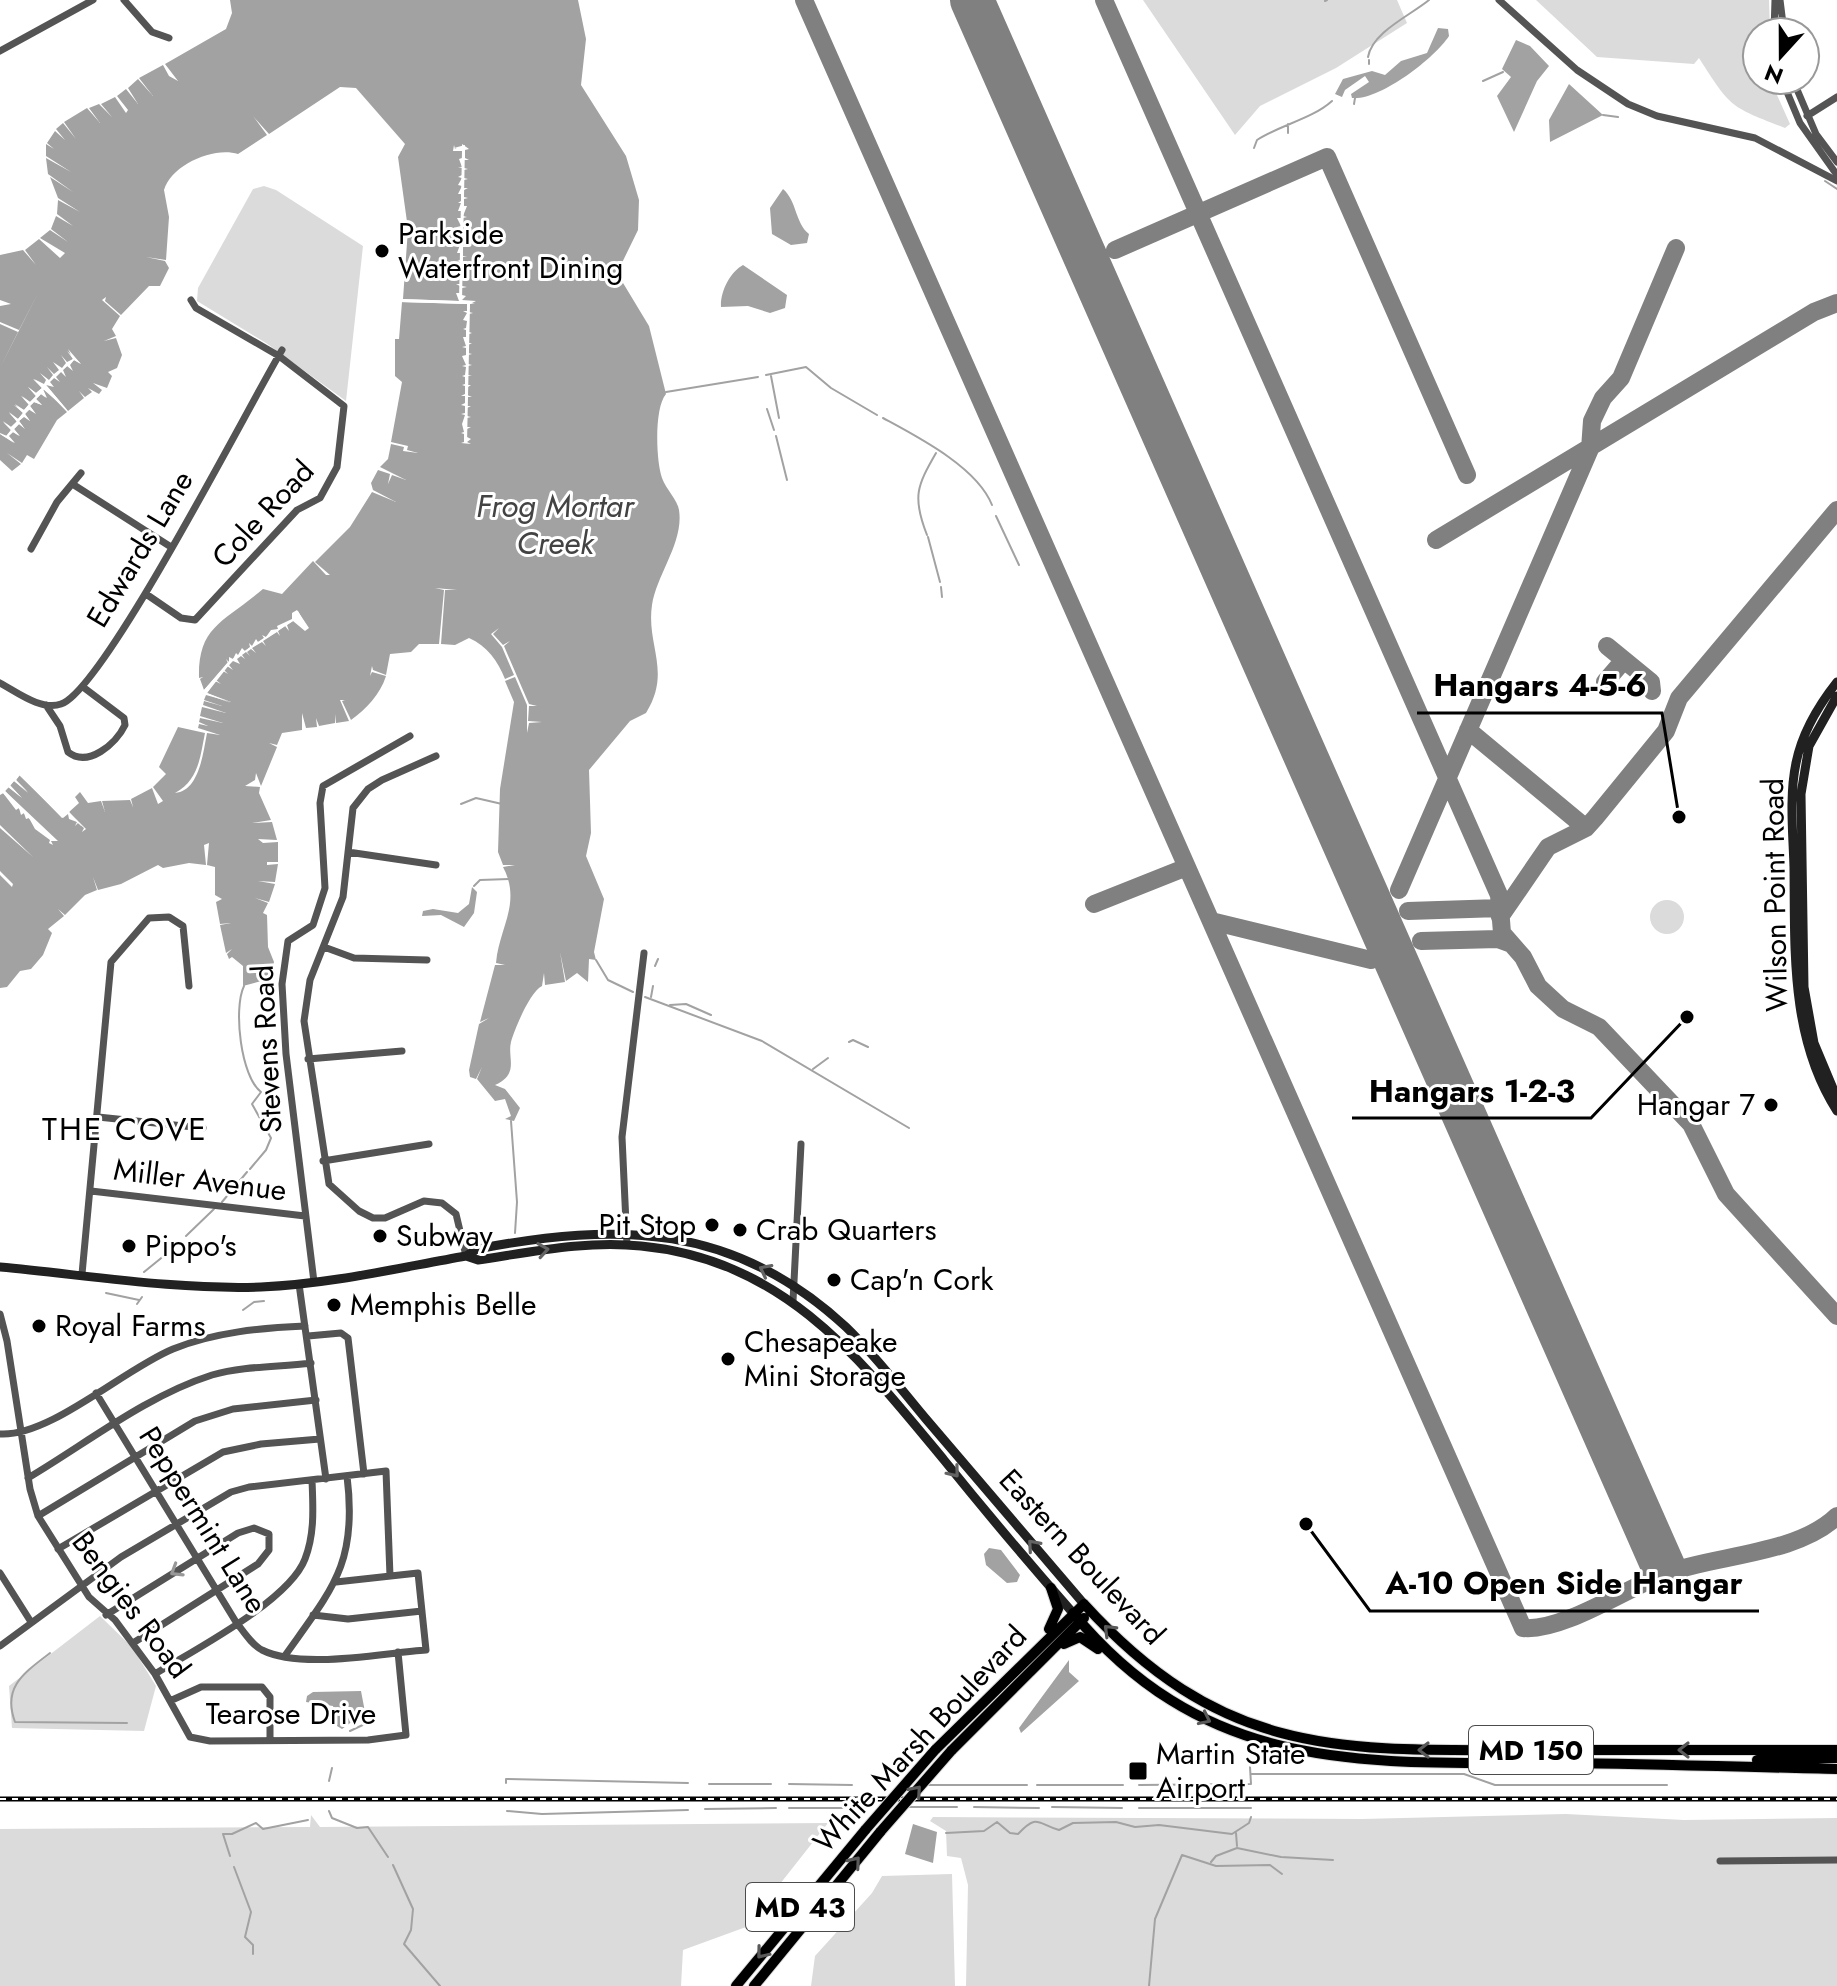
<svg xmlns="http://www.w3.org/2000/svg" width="1837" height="1986" viewBox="0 0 1837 1986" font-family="Jost,sans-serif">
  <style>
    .green { fill: #dbdbdb }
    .water { fill: #a2a2a2 }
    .pier { fill: #fff }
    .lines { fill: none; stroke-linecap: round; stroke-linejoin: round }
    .stream { stroke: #a2a2a2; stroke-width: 2 }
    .taxiway { stroke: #808080; stroke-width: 18 }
    .runway { stroke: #808080; stroke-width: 44 }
    .primary-casing { stroke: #dbdbdb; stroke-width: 12 }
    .street { stroke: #545454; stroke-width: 7 }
    .secondary { stroke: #212121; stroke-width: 9 }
    .primary { stroke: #000; stroke-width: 10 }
    .rail-casing { stroke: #000; stroke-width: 5 }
    .rail { stroke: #fff; stroke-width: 2; stroke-dasharray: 6; stroke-linecap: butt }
    .primary-bridge-casing { stroke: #dbdbdb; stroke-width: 12; stroke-linecap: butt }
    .primary-bridge { stroke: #000; stroke-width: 10 }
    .oneway { stroke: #646464 }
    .oneway2 { stroke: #989898 }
    .oneway3 { stroke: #595959 }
    .poi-dot { fill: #000; stroke: #fff; stroke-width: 3 }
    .labels { text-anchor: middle; stroke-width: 6; stroke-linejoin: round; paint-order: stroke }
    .shield { fill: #fff; stroke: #4c4c4c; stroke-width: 2 }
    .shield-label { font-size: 28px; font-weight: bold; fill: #000 }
    .poi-label { font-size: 30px; fill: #000; stroke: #fff; text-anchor: start }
    .street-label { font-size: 30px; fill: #000; stroke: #fff }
    .water-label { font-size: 32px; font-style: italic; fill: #434343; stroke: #fff }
    .neighbourhood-label { font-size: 32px; letter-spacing: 2px; fill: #000; stroke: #fff }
    .leader { fill: none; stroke: #000; stroke-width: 3 }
    .callout-dot { fill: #000; stroke: #fff; stroke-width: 3 }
    .callout-label { font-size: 32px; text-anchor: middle; font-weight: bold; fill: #000; stroke: #fff; stroke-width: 6; stroke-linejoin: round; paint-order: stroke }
  </style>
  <rect width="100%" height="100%" fill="#fff"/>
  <!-- green -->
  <path class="green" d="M1143,0H1397L1407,23L1336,68L1260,106L1235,135Z
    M1536,0H1769L1770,32H1757V80H1775L1777,95L1790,124L1785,128C1729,106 1731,108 1699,58L1694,64L1597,57Z
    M264,186L276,190L363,246L346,401L266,343L197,301L198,288L253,189Z
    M1650 917a17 17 0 1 1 34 0a17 17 0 1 1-34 0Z
    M100,1616L132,1647L156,1686L144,1731L12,1728L9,1686Z
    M1566,1814L1684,1820L1837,1818V1986H966L968,1885L961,1858L947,1856L946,1831L930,1821L933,1817L1362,1819Z
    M311,1815L320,1827L828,1823L746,1927L683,1950L681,1986H0V1829L310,1827Z
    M952,1874L955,1986H811L815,1956L872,1893L882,1876Z"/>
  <!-- water -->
  <path class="water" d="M230,0H578L586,39L581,85L626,156L639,200L638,230L617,273L649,326L666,394C654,408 656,461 662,478C666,489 678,501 679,510C684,542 657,574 652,605C646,645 672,671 646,713L630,721L589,770L591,833L586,856L604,899L594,952L596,960L589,959L588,982L577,973L566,981L560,952L565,982L545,985L544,973L542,986C530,992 515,1028 511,1042C507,1058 520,1074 495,1085L505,1089L520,1108L514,1121L505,1119L511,1116L505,1099L495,1101L477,1079L482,1067L476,1079L470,1077L469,1070L479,1024L489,1018L480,1022L495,965H505L496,963C499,928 522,903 503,867L515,865H503L498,852L500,789L514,702L505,681L515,677L527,705V733L529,723L542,722L528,721L529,706H537L529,704L504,646L510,641L503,645L493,634L499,628L491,634L502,647L514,675L505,679C498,661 487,646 469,638L455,645L441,644L445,590H457L435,588L444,590L439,644H419L411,652L390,654L386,675L373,670L372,666L370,676L372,672L386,676C380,695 366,709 351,720L342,701L345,700H340L349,721L336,723L335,714V723L319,726L316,718L317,727L306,728L302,713V730L282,733L277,745L269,743L277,747L261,786L256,773L255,780L245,786L260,787L259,793L271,820L252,823L272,822L277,840L258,839L263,843L278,842V862H267V865L278,864L275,882L258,881L275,884L269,902L255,898L268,903L263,913L267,915L268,947L274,962L269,979L243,986V966L232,957L229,959L227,954L232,949L226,953L220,925L231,923L220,924L216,902L222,899L215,895V867L207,865L209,843L204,845L206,865L189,863L163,868L158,865L121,884L98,890L93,877L97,890L85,895L65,915L58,909L64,916L48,929L52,933L43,955L31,969L20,971L7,987L0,988V875L12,887L13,884L0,871V828L33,857L0,825V795L3,793L51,840L5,791L8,787L22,798L10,785L14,781L28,793L16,780L20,775L62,818L68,813L81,826L69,812L79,803L75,797L80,792L88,803L101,801L105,812L102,801L130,800L133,807L131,799L152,788L158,804L163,801L153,787L166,774L159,767L178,727L205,733C200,757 199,780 175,793C199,791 203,754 207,733L220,735L198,728L199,724L208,726L199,722L200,718L223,723L200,716L202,707L226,713L203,705L204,701L222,706L204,700L206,695L231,702L207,693L233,660L293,621L304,622L298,611L293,613V619L228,662L204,690L200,679L203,677L199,678C198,626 223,623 263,589L282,594L313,561L326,575H330L315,562L350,527L372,492L396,502L373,490L371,483L378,470L390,474L388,484L392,475L406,480L380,467L388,459L391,444L404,447L403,451L418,453L407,450L408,446L391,442L402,382L395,376V339H399L402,302L467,304V443L470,304H475L462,301L465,145L454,148L462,151L459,301L403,299L408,229L398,157L405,144L356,88L340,87L269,134L253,116L267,135L238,154C214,146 171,165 164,190L169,217L166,260L146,257L165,261L169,268L160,286H149L121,315L105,301L106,297L102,300L120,316L112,329L116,336L104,341L116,338L122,355L117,368L108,372L112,376L107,388L93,383L102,390L99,394L88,388L92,392L85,397L79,391L84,398L68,411L46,385L74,360L81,364L67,351L73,359L44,385L33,379L42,388L36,393L28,387L36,396L30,402L22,396L29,404L24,410L15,404L23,413L18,419L9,413L17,421L11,427L3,422L11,430L7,436L0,433V324L18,332L1,366L38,293L19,330L0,322V306L11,304L0,300V255L23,250L36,265L25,250L39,239L60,258L65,253L40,238L50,230L68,242L51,229L56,216L73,226L57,214L58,200L80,212L58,198L50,177L73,192L48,174L46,158L71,172L46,156V144L54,149L47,143L55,131L65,140L56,129L63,123L76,139L64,122L87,108L100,123L89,108L99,104L112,117L101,104L115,97L126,113L128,110L117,96L126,89L138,104L128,88L138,79L153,96L139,78L163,65L169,76L178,81L165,64L226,29L232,13Z
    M1438,28L1448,29L1449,36C1434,59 1379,101 1352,98L1351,94L1369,82L1365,76L1345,90L1342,97L1335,94L1343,79L1372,71L1385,75L1401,61L1427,53Z
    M1516,40L1530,46L1549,66L1537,81L1514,132L1497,96L1511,77L1502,69Z
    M1569,84L1603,115L1550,142L1549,120Z
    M783,189C797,201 795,223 809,234L807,243L791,245L772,234L770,208Z
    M743,265L787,295L785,308L770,313L748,306L721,307C720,292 730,272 743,265Z
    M45,389L67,412L57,420L34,459L27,455L22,463L7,453L21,464L12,471L0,460V434L14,443L8,436L13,432L19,436L14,429L19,424L24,428L19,421L24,416L30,421L25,414L30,409L35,413L30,406L34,402L42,405L36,399L41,394L46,398L41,391Z
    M472,887L477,892L474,913L464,927L441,915L422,916L423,911L433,909L458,913L469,904Z
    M989,1548L1001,1550L1020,1575L1017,1582L1007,1583L986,1565L984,1554Z
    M1069,1660V1672L1079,1681L1021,1733L1019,1728Z
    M361,1691L365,1712L342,1729L337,1726L333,1706L306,1702L307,1696L313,1692Z
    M913,1824L937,1832L933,1863L905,1854Z"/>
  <!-- pier -->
  <path class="pier" d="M462,144L469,149L465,150V158L469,160H464V168L468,169L464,170V178L468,179L464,180V188H468L464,190V197L468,198L464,199V206H467L463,216L467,217L463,218V226H467L463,227V236H467L463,237V245L467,247H463V256H467L463,257V265L467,266L463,268L462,276H466L462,278V286L467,287L462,288V295L466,296L462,300L476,301L470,304L469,312L473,313L469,314V332L472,333L469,334L468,343H472L468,345V353L472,354L468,355V364L472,365L468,366V375H472L468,376V385H471L468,387L467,395L472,397H467V406H471L467,408V416L471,417L467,418V427H471L467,429V437L471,439L467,442L471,444L461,443L464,442V434L461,433L464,432L462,424L465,415L461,414L465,413V406L461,405L465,403V396H461L465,394V386L462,385L465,384V377L462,376L465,375L466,367L462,366L466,365L462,356L466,355V348L462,347L466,346L463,337H466V330L463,329L466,328L467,321L463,320L467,313L463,311H467V304L398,302L399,299L459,301L456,293H460V286L456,284H460V278L456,277L460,270L457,268H460V262L457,261L460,260V253H457L460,245L457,244L460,243L457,235H461V228L457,227L461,226L457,218H461V211H458L461,203H458L461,201V194H458L462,186L458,185L462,178L458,177L462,175V168H458L462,167L459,159L462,158V151H453L454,145L455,149H462Z
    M68,349L81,364L74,360L70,365L73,371L67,366L63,370L66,377L61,372L56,377L60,382L54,378L50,382L54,387L46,385L68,411L43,389L47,398L41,394L36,399L42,405L34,402L30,406L36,414L28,409L25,414L30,421L24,417L19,421L25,429L19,424L14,429L20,436L13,432L9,436L15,443L0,434L6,436L11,430L3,421L11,427L17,422L9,412L18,419L23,413L14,405L24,410L29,405L21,396L30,402L36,396L28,387L36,393L42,388L34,379L44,384L46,380L40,373L49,380L53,375L47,367L54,374L59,370L53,362L62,368L66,363L61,355L67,362L73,359Z
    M297,610L309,628L305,631L293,621L287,625L289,631L285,626L278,631L280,636L277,632L263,641L266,646L262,642L252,648L256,653L251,649L247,652L250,656L246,652L242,655L245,659L241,656L237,659L240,664L233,661L229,665L233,670L227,666L224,670L228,674L223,671L216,680L221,684L215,681L207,693L231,703L206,694L204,690L228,663L226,659L229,662V657L233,659L236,653L238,655L242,648L245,651L250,647L249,643L252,646L256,639L258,642L264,638L262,635L266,637L271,630L278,629L277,626L292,619V613Z
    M20,772L62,814L77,801L69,812L86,829L82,832L84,828L78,823L75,826L77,822L69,819L68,814L63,818L19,775L16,780L28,792L14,781L10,786L22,798L9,787L5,791L58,841H51L53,845L49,843L50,840L35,829L29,818L26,819L24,813L21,815L19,808L16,810L3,793L0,795Z"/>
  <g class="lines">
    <!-- stream -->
    <path class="stream" d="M1325,1L1327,0
      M1368,57C1372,32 1411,15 1429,0
      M1369,60V64
      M1483,81L1503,72
      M1354,104L1355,98
      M1603,115L1618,117
      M1288,133V124
      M1254,148L1257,140C1280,125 1312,119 1332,101
      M1825,181L1837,189
      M766,375L806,367L831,388L877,415
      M771,376L779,418
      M666,392L758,377
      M767,409L774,430
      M883,418C918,437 977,467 992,505
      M776,436L787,480
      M996,516L1019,565
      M927,535C912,497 917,486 936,453
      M928,537L940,582
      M941,587L942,597
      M461,804L476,798L502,804
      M474,886L480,880L509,879
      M596,960L608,980L633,992
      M655,966L658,959
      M244,986C233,1009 241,1077 261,1092L252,1104L271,1138L266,1150L250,1169
      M645,997L762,1041L909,1128
      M651,997L653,986
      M670,1005L686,1004L711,1015
      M849,1042L853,1040L868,1047
      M813,1069L828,1058
      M511,1121L517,1202L515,1233
      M222,1202L247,1172
      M186,1236L214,1209
      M144,1272L181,1242
      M106,1293L139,1300
      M137,1304L142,1297
      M243,1310L254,1302L264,1301
      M50,1653C24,1673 2,1687 15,1722L127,1723
      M350,1731L369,1722
      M1251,1774H1464L1495,1785H1667
      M329,1781L332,1768
      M506,1783V1779L688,1783
      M709,1784H771
      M789,1784L852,1785
      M926,1785H1027
      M1037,1785H1123
      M1139,1785L1251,1784L1250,1767
      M906,1807H957
      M974,1807L1039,1808
      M1052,1807L1122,1808
      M789,1808H854
      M1139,1808H1251
      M705,1809L776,1808
      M329,1811L332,1818L357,1828L368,1827L388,1857
      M507,1811L542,1814L688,1810
      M946,1833L984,1831L997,1822L1010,1833L1018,1834C1038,1813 1037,1824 1059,1830L1073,1823L1116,1822L1135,1827L1159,1825L1232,1834L1249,1823L1251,1817
      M1236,1833L1237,1846
      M230,1856L223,1834H232L256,1823L263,1829L308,1820
      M1211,1862L1216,1856L1237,1848L1281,1857L1333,1860
      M393,1865L413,1909L411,1930L404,1944L440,1986
      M234,1867L251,1912L245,1937L253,1945V1954
      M1149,1986L1155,1919L1182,1855L1216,1866L1270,1865L1282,1874"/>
    <!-- taxiway -->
    <path class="taxiway" d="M804,0L1523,1628C1562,1632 1627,1588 1664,1574C1713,1555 1797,1555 1837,1516
      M1104,0L1499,895L1502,933L1523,957L1538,986L1563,1009L1599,1027L1691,1124L1726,1194L1837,1316
      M1115,250L1327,157L1467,475
      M1436,540L1814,312L1837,303
      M1607,646L1651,682L1652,691
      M1605,682L1624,660
      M1468,730L1586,828
      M1399,890L1590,449L1592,421L1603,398L1621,378L1676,248
      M1094,904L1187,867
      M1408,911L1500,908
      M1500,917L1548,847L1586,828L1595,818L1666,731L1679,698L1837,510
      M1211,921L1371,960
      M1421,941L1498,939L1509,943"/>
    <!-- runway -->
    <path class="runway" d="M972,0L1666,1573"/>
    <!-- primary casing -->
    <g class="primary-casing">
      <path id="primary" d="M1073,1613C1210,1778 1371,1762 1563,1763C1655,1764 1746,1767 1837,1769
        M1049,1629L1058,1609L1051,1588
        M1064,1644L1080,1637L1098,1649
        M935,1750L1084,1604C1228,1762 1348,1750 1545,1750C1642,1750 1740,1750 1837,1750
        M951,1751L1084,1618
        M1757,1760L1837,1758
        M736,1986L866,1829
        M754,1986L881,1831"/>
    </g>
    <!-- street -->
    <path class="street" d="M124,0L152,32L169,38
      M1499,0L1577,70L1628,104L1657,116L1755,138L1837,181
      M1780,0L1784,32
      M1774,32L1775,0
      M0,51L93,0
      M1782,80L1800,123L1837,175
      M1793,80L1816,134L1837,162
      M1807,116L1837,97
      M74,485L171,547
      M31,549L57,502L81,473
      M146,594L181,618L195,620L297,510L320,498L337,467L344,406L279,356L196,308L191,300
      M0,683C17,692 41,711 61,704C104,690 249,405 282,350
      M46,705L60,726L68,752C88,768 116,744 125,725L124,718L83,687
      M436,756L382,780L368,789L353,808L343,897L310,980L304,1021L329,1184L359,1211L373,1218H385L424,1201L442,1203L456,1214L466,1256
      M348,852L436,865
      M324,947L354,958L427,960
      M308,1059L402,1051
      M98,1117L203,1128
      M323,1161L429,1144
      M91,1191L305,1216
      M627,1245L622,1137L644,953
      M82,1274L111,962L149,918L169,917L183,926L189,986
      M314,1282L286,1054L282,984L288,941L313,925L325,888L320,803L323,786L410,736
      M299,1284L326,1479
      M793,1301L801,1144
      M0,1314L7,1341L30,1489L38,1516L89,1597L115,1620L155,1674L190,1737L210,1741L368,1740L406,1735L398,1652
      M308,1336L341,1333L348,1338L364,1474
      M96,1393L236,1622C244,1632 251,1644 262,1650C302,1670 382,1653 426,1650L418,1573L336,1582
      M0,1434C50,1437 124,1369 173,1349C215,1332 261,1328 305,1326
      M28,1478C87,1443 146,1396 212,1375C244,1366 279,1367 311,1363
      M38,1516L195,1421L233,1409L316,1400
      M58,1549L223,1452L261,1444L320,1439
      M0,1573L31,1622
      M106,1615L238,1533L254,1528L269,1534V1550L258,1564L133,1643
      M313,1615L348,1619L422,1611
      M0,1646L121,1557L231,1492L249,1487L386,1471L390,1576
      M284,1657C332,1589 358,1564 347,1476
      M155,1674C194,1650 289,1601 305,1559C315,1533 313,1507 312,1480
      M172,1700L201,1687H262L270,1697V1740
      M1720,1861L1837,1860"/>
    <!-- secondary -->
    <path class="secondary" d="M1837,682C1818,706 1802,733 1796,763C1789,797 1793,833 1794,867C1795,950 1790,1038 1837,1111
      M1837,696L1809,746L1801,794L1804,987L1814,1043L1837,1098
      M466,1256L478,1260C532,1252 587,1240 641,1246C784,1260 859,1357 944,1460C986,1512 1029,1563 1073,1613
      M0,1267C86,1275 175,1290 261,1287C331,1284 398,1268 466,1256L477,1249C618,1222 734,1223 846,1327C875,1355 900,1388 926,1419C979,1481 1031,1542 1084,1604"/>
    <!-- primary -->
    <use href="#primary" class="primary"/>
    <!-- rail casing -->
    <g class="rail-casing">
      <path id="rail" d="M0,1799H1837"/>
    </g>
    <!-- rail -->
    <use href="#rail" class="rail"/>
    <!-- primary-bridge casing -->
    <g class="primary-bridge-casing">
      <path id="primary-bridge" d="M866,1829L935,1750
        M881,1831L951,1751"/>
    </g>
    <!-- primary-bridge -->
    <use href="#primary-bridge" class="primary-bridge"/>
  </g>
  <!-- one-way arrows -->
  <defs><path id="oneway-chevron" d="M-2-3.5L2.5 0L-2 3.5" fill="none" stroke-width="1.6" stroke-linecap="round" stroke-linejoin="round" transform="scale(2)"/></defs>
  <g class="oneway">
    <use href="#oneway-chevron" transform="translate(543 1250) rotate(-9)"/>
    <use href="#oneway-chevron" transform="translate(765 1270) rotate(-153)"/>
    <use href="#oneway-chevron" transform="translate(954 1472) rotate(51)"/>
    <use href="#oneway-chevron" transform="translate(1033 1545) rotate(-131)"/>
  </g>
  <use class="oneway2" href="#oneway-chevron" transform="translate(176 1571) rotate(148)"/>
  <g class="oneway3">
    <use href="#oneway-chevron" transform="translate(1109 1630) rotate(-135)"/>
    <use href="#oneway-chevron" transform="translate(1205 1719) rotate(26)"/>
    <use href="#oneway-chevron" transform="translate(1424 1750) rotate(-180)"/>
    <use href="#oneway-chevron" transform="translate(1684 1750) rotate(-180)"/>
    <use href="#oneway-chevron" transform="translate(916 1791) rotate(-49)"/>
    <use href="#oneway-chevron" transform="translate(855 1862) rotate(-50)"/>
    <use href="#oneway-chevron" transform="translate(762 1953) rotate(129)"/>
  </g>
  <!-- markers -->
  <g class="poi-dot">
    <circle cx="382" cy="251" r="8"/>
    <circle cx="1771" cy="1105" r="8"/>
    <circle cx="712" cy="1225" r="8"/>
    <circle cx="740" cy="1230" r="8"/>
    <circle cx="380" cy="1236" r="8"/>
    <circle cx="129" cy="1246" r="8"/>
    <circle cx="834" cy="1280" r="8"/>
    <circle cx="334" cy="1305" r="8"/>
    <circle cx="39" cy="1326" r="8"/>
    <circle cx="728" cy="1359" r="8"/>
    <rect x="1128" y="1761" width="20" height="20" rx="4"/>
  </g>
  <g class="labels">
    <!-- shield labels -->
    <g class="shield">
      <rect x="1469" y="1726" width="124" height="48" rx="6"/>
      <rect x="746" y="1883" width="108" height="48" rx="6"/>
    </g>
    <g class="shield-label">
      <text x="1531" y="1760">MD 150</text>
      <text x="800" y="1917">MD 43</text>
    </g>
    <!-- poi labels -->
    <g class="poi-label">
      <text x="398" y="244">Parkside<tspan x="398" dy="34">Waterfront Dining</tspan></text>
      <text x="1755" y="1115" text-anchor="end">Hangar 7</text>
      <text x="696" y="1235" text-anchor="end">Pit Stop</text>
      <text x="756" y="1240">Crab Quarters</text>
      <text x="396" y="1246">Subway</text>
      <text x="145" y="1256">Pippo's</text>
      <text x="850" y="1290">Cap'n Cork</text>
      <text x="350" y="1315">Memphis Belle</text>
      <text x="55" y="1336">Royal Farms</text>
      <text x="744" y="1352">Chesapeake<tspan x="744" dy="34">Mini Storage</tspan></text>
      <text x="1156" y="1764">Martin State<tspan x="1156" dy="34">Airport</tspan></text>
    </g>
    <!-- street labels -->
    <g class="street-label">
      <text transform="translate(263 514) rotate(-47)" y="10">Cole Road</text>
      <text transform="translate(140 549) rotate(-59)" y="10">Edwards Lane</text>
      <text transform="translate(1775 895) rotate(-91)" y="10">Wilson Point Road</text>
      <text transform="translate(267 1049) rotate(-93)" y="10">Stevens Road</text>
      <text transform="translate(200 1180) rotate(7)" y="10">Miller Avenue</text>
      <text transform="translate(203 1520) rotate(58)" y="10">Peppermint Lane</text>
      <text transform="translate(1082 1557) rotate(47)" y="10">Eastern Boulevard</text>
      <text transform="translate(131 1605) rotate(53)" y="10">Bengies Road</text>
      <text x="291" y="1724">Tearose Drive</text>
      <text transform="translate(920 1739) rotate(-47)" y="10">White Marsh Boulevard</text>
    </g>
    <!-- water labels -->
    <g class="water-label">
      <text x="555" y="517">Frog Mortar<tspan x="555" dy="37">Creek</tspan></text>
    </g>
    <!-- neighbourhood labels -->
    <g class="neighbourhood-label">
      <text x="125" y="1140">THE COVE</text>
    </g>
  </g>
  <!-- callouts -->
  <path class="leader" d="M1679 817L1662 713H1417M1687 1017L1591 1118H1352M1306 1524L1370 1611H1759"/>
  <g class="callout-dot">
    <circle cx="1679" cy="817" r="8"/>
    <circle cx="1687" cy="1017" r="8"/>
    <circle cx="1306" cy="1524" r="8"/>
  </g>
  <g class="callout-label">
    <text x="1540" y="696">Hangars 4-5-6</text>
    <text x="1472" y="1102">Hangars 1-2-3</text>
    <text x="1564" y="1594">A-10 Open Side Hangar</text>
  </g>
  <!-- north arrow -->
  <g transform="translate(1781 56) rotate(201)"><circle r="38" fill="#ffffff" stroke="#999999" stroke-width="2"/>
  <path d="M0-6L14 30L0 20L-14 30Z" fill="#000000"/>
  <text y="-12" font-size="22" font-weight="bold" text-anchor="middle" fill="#000000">N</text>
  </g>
</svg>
